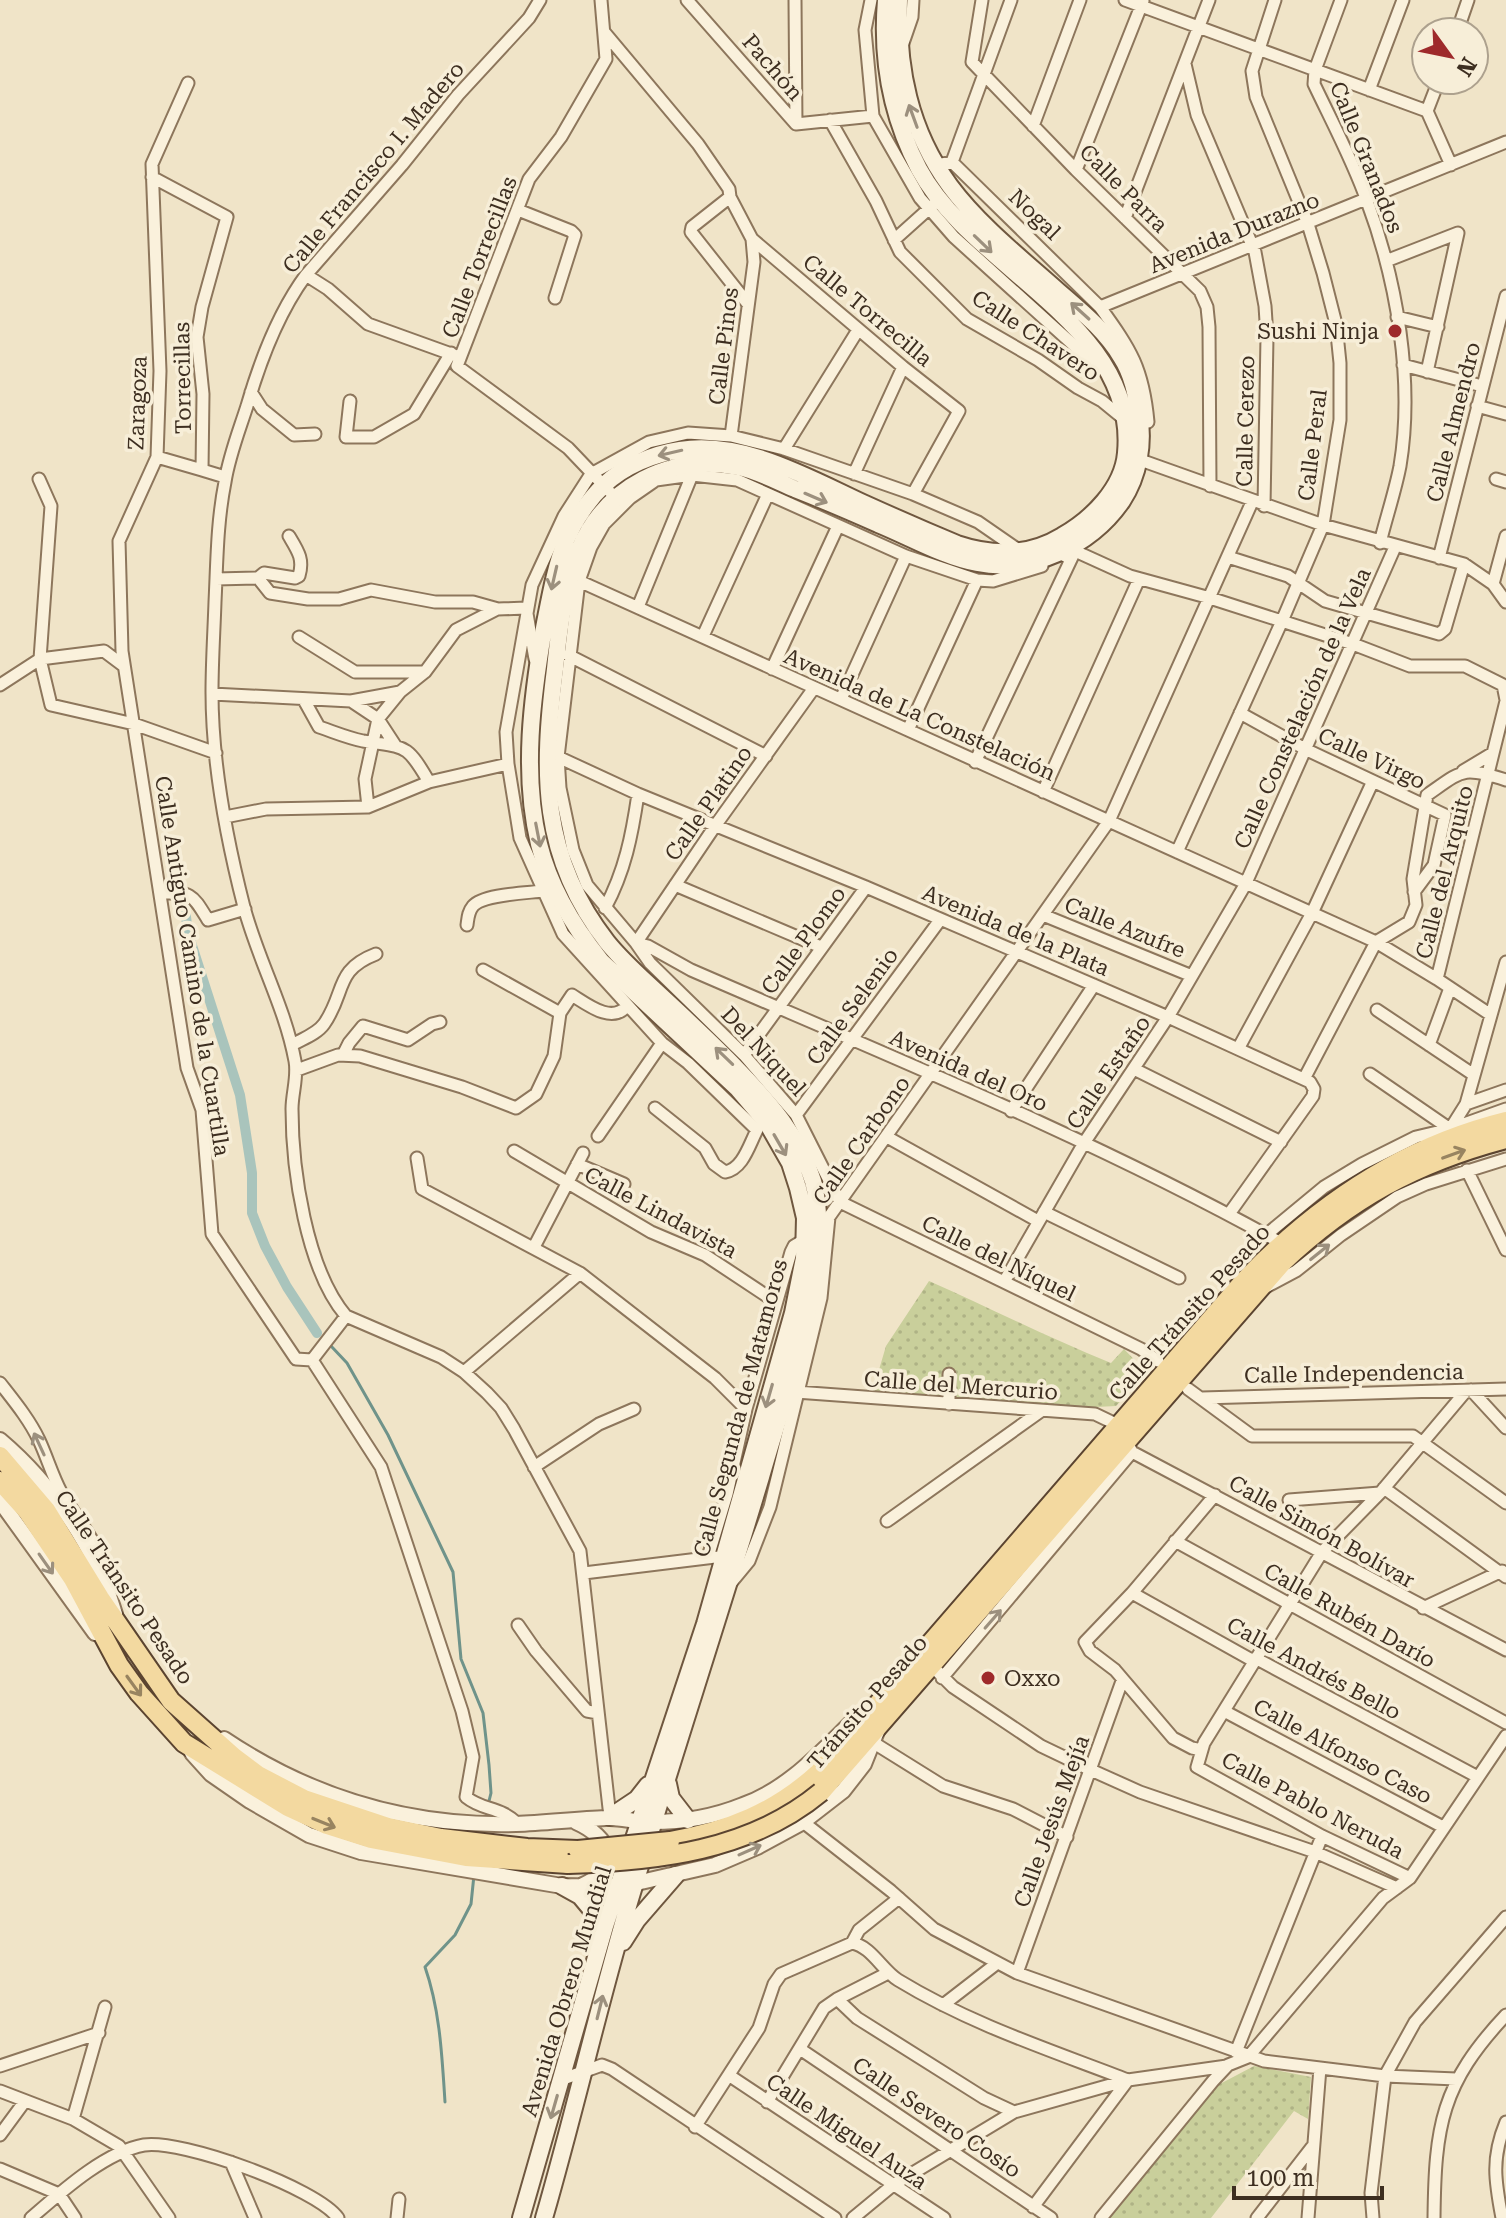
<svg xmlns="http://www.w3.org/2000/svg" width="1506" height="2218" viewBox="0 0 1506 2218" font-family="'Roboto Serif',serif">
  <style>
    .park { fill: url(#park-dots) }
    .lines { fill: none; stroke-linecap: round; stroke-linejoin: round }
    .stream { stroke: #6f938a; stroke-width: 3 }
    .canal { stroke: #a9c4bc; stroke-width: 10 }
    .minor-casing { stroke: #8d765c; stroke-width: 15 }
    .tertiary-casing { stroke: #8d765c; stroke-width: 18 }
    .secondary-casing { stroke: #6f573f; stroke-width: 20 }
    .primary-casing { stroke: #5b4430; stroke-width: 22 }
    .minor { stroke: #faf1dc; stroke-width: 11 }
    .tertiary { stroke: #faf1dc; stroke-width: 14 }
    .secondary { stroke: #faf1dc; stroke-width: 16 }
    .primary { stroke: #f3d9a0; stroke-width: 18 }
    .primary-bridge-casing { stroke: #5b4430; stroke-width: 22; stroke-linecap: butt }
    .primary-bridge { stroke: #f3d9a0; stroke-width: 18 }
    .oneway { stroke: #9c907e }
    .oneway2 { stroke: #988460 }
    .poi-dot { fill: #9e2a2b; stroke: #f7eed8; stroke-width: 3 }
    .labels { text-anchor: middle; stroke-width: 7; stroke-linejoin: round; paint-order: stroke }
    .street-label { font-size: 22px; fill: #3d2e20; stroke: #f7eed8 }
    .poi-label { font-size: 22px; fill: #3d2e20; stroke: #f7eed8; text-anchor: end }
  </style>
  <defs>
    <pattern id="park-dots" width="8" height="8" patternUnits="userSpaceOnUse" patternTransform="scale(2)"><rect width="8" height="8" fill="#c9cf9b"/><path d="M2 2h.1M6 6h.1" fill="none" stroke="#aeb285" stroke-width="1.8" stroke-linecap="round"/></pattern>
  </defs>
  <rect width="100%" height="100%" fill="#f0e4c8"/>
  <!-- park -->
  <path class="park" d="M929,1281C990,1308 1049,1338 1111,1363L1124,1349L1147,1373L1116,1406L1076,1408L871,1397L886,1346Z
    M1254,2066L1311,2077L1308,2119L1294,2111L1211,2218H1108L1218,2085Z"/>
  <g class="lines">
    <!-- stream -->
    <path class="stream" d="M331,1346L347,1363L388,1435L453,1572L461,1659L483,1713L489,1765L491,1793L488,1805
      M445,2102C442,2056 440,2010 425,1967L455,1935L471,1904L474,1875"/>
    <!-- canal -->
    <path class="canal" d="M184,900L188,933L240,1095L252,1173V1213L265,1246L287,1287L317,1333"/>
    <!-- minor casing -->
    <g class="minor-casing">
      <path id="minor" d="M540,0L529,18L458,95L402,165L306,275C278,313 260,361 247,406C239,431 229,456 225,482C217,522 217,561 215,602C214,632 212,662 212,692C212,764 226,837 244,907C258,960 285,1007 295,1061C298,1077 292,1093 292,1109C292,1169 306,1269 346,1316L441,1357L464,1372L487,1393L501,1408L514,1429L580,1551L610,1817
        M601,0L606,59L561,137L529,179L457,366L568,448L609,491
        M687,0L796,124
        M795,0L796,124
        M871,0L865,30L873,116L920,198L954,237L1099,368
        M982,0L972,62L1076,170L1200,291L1207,307L1209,327L1210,486
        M1125,0L1427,111
        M1341,0L1315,70L1314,84C1332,122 1353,161 1367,201C1397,281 1414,381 1400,466C1395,492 1386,518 1380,543
        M1457,32L1468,0
        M605,33L698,144L729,189L730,197L752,239
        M902,46L912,17L913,0
        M1185,64L1197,115L1255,252L1265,306L1267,337L1264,506
        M188,83L152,164L160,371L157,457L119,541L122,651L187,1068L202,1110L212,1234L296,1359L312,1360L381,1467L462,1711L473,1757L466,1797C483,1811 500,1806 518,1824
        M1369,90L1403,0
        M1427,111L1451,165
        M1427,111L1439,80
        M830,120L876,201L900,252L967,319L1038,360L1078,388L1102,401L1124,419
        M796,124L873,116
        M1033,126L1080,0
        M952,162L1011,0
        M937,165L952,162L1100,307
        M1076,170L1143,1
        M152,177L227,217L202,307L197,337L203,394L202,470L225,477
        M730,197L692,227L691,232L748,304
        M518,210L571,231L575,235L555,298
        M1125,218L1209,0
        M894,240L933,205
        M1386,261L1458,233L1427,372
        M306,275L328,289L368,324L454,355
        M1397,317L1438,327
        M1403,365L1482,386
        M251,392L262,409L294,435L315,434
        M350,401L346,437H374L414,414L451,353
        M1477,406L1506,414
        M1141,422H1148C1143,368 1131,350 1100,307L1506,142
        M731,436L754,262L752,239L903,367L959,411L913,494
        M784,449L858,330
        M157,457L202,470
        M1146,462L1323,525L1464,564L1493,584L1506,602
        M854,474L903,367
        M39,479L51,506L40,659L51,705L134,724L216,753
        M1496,479L1506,482
        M289,536C298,551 304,559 299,576L295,578L264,573L258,578L270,593L308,599H339L371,590L435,602H473L498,609L526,608L535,659
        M1065,556L1075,551L1130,576L1210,598L1353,644L1410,666H1465L1503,685L1506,700
        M1228,557L1288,576L1325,601L1439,634L1445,629L1464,564
        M1439,558L1506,296
        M1042,566L993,581L977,580L906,556L737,480L692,475L656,480L630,498L604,524L591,547L579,581L558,757L560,788L573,850L587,885L636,943L650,963L744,1055L796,1115L840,1202L1141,1349L1158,1361
        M216,579L258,578
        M579,581L1376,942L1437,979L1491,1015
        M1493,584L1506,536
        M638,607L692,475
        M703,636L768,494
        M299,637L355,672H425
        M568,655L766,756
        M772,669L838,526
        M0,685L40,659L104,651L124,666
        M212,694L351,701L400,692L425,672L456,630L497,609
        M841,699L906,556
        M304,700L319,727C334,732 348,738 363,741C405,748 406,742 429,782
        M351,701L378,719L395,745
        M1240,713L1307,750L1445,815L1434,865L1414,892
        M908,730L977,580
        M558,757L638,794L866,887L1168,1017L1310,1082L1314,1089L1313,1096L1229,1214
        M975,762L1075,551
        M1463,771L1493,753
        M1043,792L1139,579
        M368,807L365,779L378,719L400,692
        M225,817L266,809L368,807L429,782L508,764
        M1177,852L1282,621L1323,525L1340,420V363L1336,324L1323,273L1308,224L1256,97L1252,71L1275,0
        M675,885L821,947
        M161,893C192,892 192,894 208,920L245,909
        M605,908C625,871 632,835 638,794
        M1043,915L1192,976
        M467,925C468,918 468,912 473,906C483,894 527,893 543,891
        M636,943L648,946L691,970C889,1056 1092,1138 1281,1243
        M636,943L715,826L814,688
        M483,970L560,1013L572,995C588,1005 612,1024 627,1006
        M1437,979L1506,701
        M1377,1010L1474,1075
        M292,1045C302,1039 317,1034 324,1024C346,993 334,970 376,954
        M1429,1045L1450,988
        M1238,1049L1312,913L1373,781
        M343,1055L349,1043L363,1026L408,1040L432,1024L440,1022
        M744,1055L866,887
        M1134,1069L1281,1142
        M297,1070L338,1055L360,1056L462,1087L516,1108L536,1094L554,1056L560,1013
        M1370,1074L1450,1129
        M1304,1079L1376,942L1409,922L1416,905L1413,879L1427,795C1463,770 1462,766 1506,780
        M1466,1104L1506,1090
        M655,1108L705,1148L714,1164L725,1172C743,1169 749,1145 757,1130L688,1063L662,1043L563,934L520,838L508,764L506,732L532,585L564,516L591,474L649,442L688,433L731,436L784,449L913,494L978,522L1020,551
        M1011,1111L1094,985
        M796,1115L940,920
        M1449,1131L1466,1104L1506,962
        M598,1136L662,1043
        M887,1137L1038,1221
        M514,1151L651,1232L705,1255L776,1302
        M417,1158L422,1189L580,1273L715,1378L746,1409
        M577,1164L624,1184
        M1467,1170L1506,1250
        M1044,1212L1179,1278
        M1266,1235L1324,1187L1362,1164L1416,1137L1450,1129L1506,1109
        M534,1247L583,1153
        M1004,1282L1084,1143L1168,1017L1245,885L1395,547
        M1266,1287L1296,1271L1341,1235L1397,1197L1426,1184L1506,1159
        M312,1360L346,1316
        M464,1372L580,1273
        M949,1374V1404
        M0,1383C14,1401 29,1419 39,1440C47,1457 52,1475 61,1492C78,1521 102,1546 107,1580
        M1188,1389L1252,1436H1413L1506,1503
        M1471,1390L1506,1428
        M796,1392L1095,1414L1120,1426
        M1202,1398L1506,1389
        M1126,1440L1132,1452L1506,1650
        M534,1467L599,1424L634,1409
        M1384,1488L1506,1577
        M1289,1500L1380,1493
        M887,1521L1041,1411
        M1175,1541L1506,1723
        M708,1557L727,1494L746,1409L791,1252L794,1246L809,1237
        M584,1573L715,1557
        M730,1584L749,1561L770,1507L821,1298L829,1217L1109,821L1252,502
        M1132,1593L1250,1659H1257L1478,1777
        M1423,1608L1502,1571
        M518,1625L536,1651L587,1711L598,1713
        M931,1665L953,1687L1041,1746L1091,1770L1140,1792L1315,1852L1397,1888
        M942,1678L1132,1452
        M1224,1711L1443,1827
        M874,1743L943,1786L1013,1809L1067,1837
        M1202,1750L1192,1748L1173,1738L1115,1670L1090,1651L1085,1642L1132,1593L1215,1495
        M803,1822L891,1891L934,1929L1017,1973L1264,2061L1385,2076L1456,2079
        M1410,1878L1322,1836L1197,1767L1204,1743L1322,1552L1380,1493L1466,1391
        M852,1943C871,1946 882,1970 898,1980C970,2024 1050,2050 1128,2080L1033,2207
        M1017,1973L1122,1681
        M837,1999L857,2018L984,2098L1014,2112
        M943,2005L996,1964
        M800,2049L1051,2218
        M1236,2052L1322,1836
        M0,2066L99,2033
        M730,2076L944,2218
        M563,2079L602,2065L612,2069L835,2218
        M0,2091L73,2119L119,2146L169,2218
        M767,2102L824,2008L837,1999L888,1973
        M73,2119L105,2007
        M695,2127L759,2028L774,1984L781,1974L852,1943L859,1930L899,1898
        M0,2135L25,2101
        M231,2162L255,2218
        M0,2169L59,2194L75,2218
        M31,2218C61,2192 105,2152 144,2145C181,2139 317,2188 338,2218
        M397,2218L399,2199
        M853,2218L893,2185L1014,2112L1128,2080L1227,2066
        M1101,2218L1213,2081L1228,2065L1248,2057L1383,1898L1410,1878L1506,1736
        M1257,2218L1312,2147
        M1308,2218L1320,2068
        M1373,2218L1371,2193L1385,2076L1415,2022L1506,1917
        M1434,2218C1435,2126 1441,2084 1506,2015
        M1502,2218C1495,2181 1491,2158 1506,2122"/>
    </g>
    <!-- tertiary casing -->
    <g class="tertiary-casing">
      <path id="tertiary" d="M0,1440C52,1484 96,1548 115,1614
        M0,1501L95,1633
        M224,1739C312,1798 409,1827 516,1824C546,1823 576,1819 606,1818C619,1817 630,1821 643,1822C678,1823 711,1818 743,1805C788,1789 820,1753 853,1721L860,1717
        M192,1753L211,1774L250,1801L309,1835L361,1852L562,1886L619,1887L715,1865L757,1847L803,1822L843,1791L864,1764L878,1729
        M576,1822C610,1837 623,1866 583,1885"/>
    </g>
    <!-- secondary casing -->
    <g class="secondary-casing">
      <path id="secondary" d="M668,1784L671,1798L688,1820
        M610,1817L637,1799L648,1785
        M562,1886L580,1896L605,1926
        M623,1942L637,1920L676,1875
        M521,2218L605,1926L705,1624L793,1313L804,1258L805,1218L798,1188L790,1163L767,1123L738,1089L601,961C573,926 550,888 539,844C522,773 532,698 544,628C550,598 555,568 566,540C574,521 589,499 604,485C624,466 653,454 680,450C743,440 807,477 863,503C894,517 926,531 957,544C993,556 1029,556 1062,536C1092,519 1123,488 1126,453C1138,324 973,270 919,169C891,116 881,61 886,0
        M544,2218C575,2111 599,2003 631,1896C673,1756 719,1617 761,1477C783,1399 835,1259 813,1181C800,1137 768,1101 737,1069C713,1044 687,1020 661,996C643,979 623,962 607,942C540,856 542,772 555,669C559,630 564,587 579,550C606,486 670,453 738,467C758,471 776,481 795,489C823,500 851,512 878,524C910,537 944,557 977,563C1031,574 1091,546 1122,501C1139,475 1144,444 1139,414C1136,394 1132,374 1121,357C1106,331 1081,311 1058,291C1022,259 979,225 950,186C909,130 897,68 899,0"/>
    </g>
    <!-- primary casing -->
    <g class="primary-casing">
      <path id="primary" d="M0,1456L46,1510L100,1598L171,1701L234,1757L258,1775L304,1799L388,1827L441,1838L527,1848L578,1850
        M0,1481L27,1511L73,1579L119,1665L139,1693L184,1743L288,1807L327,1825L371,1839L466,1857L568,1864
        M821,1792L1282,1263C1350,1199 1415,1163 1506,1139
        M670,1841C728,1831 776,1812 819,1772L1242,1283C1315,1206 1401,1147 1506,1121"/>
    </g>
    <!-- minor -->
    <use href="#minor" class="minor"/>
    <!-- tertiary -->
    <use href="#tertiary" class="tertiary"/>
    <!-- secondary -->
    <use href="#secondary" class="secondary"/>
    <!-- primary -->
    <use href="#primary" class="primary"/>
    <!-- primary-bridge casing -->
    <g class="primary-bridge-casing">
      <path id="primary-bridge" d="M578,1850L670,1841
        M568,1864C657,1861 750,1851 821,1792"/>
    </g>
    <!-- primary-bridge -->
    <use href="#primary-bridge" class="primary-bridge"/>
  </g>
  <!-- one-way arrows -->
  <defs><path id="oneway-shaft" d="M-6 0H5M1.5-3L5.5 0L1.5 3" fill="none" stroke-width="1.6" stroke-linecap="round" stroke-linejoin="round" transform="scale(2)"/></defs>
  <g class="oneway">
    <use href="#oneway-shaft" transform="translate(913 116) rotate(-110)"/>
    <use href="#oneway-shaft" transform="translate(983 244) rotate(44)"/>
    <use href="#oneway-shaft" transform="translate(1080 311) rotate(-138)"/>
    <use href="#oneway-shaft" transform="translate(670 453) rotate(167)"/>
    <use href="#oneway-shaft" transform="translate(816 498) rotate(23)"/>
    <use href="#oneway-shaft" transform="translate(554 578) rotate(103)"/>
    <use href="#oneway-shaft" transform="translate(538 835) rotate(79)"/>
    <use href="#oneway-shaft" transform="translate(724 1056) rotate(-136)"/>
    <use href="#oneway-shaft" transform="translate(780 1145) rotate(60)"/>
    <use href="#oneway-shaft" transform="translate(1320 1252) rotate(-39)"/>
    <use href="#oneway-shaft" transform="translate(769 1396) rotate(106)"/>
    <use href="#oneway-shaft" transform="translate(39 1444) rotate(-115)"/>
    <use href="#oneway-shaft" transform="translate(46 1564) rotate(55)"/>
    <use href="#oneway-shaft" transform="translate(993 1619) rotate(-49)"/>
    <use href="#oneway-shaft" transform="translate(750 1850) rotate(-24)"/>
    <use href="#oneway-shaft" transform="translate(600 2007) rotate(-76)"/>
    <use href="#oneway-shaft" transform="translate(554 2107) rotate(106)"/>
  </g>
  <g class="oneway2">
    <use href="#oneway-shaft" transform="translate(1454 1154) rotate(-20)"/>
    <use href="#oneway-shaft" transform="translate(134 1686) rotate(54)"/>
    <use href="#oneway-shaft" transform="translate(324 1823) rotate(22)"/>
  </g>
  <!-- markers -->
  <g class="poi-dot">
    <circle cx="1395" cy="331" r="8"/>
    <circle cx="988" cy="1678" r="8"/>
  </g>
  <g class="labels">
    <!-- street labels -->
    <g class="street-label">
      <text transform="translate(773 67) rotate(49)" y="8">Pachón</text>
      <text transform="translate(1367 157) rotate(68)" y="8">Calle Granados</text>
      <text transform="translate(373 167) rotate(-50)" y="8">Calle Francisco I. Madero</text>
      <text transform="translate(1124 188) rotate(45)" y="8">Calle Parra</text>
      <text transform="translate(1035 214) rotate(44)" y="8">Nogal</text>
      <text transform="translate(1234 232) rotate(-22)" y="8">Avenida Durazno</text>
      <text transform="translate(479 257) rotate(-69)" y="8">Calle Torrecillas</text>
      <text transform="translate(868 310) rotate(40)" y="8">Calle Torrecilla</text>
      <text transform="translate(1036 335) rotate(33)" y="8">Calle Chavero</text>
      <text transform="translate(723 346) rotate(-83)" y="8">Calle Pinos</text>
      <text transform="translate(182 378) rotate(-91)" y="8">Torrecillas</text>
      <text transform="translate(137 403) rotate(-88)" y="8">Zaragoza</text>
      <text transform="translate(1245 421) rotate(-89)" y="8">Calle Cerezo</text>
      <text transform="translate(1453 422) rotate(-76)" y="8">Calle Almendro</text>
      <text transform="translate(1312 445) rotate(-83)" y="8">Calle Peral</text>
      <text transform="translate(1302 708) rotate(-66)" y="8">Calle Constelación de la Vela</text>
      <text transform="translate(920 714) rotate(24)" y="8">Avenida de La Constelación</text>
      <text transform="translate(1372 758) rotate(25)" y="8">Calle Virgo</text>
      <text transform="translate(708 803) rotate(-55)" y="8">Calle Platino</text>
      <text transform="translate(1444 872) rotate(-76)" y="8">Calle del Arquito</text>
      <text transform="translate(1125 927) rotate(22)" y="8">Calle Azufre</text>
      <text transform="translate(1016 930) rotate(23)" y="8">Avenida de la Plata</text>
      <text transform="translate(803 940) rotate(-54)" y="8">Calle Plomo</text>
      <text transform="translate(193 966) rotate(81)" y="8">Calle Antiguo Camino de la Cuartilla</text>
      <text transform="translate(852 1006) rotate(-54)" y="8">Calle Selenio</text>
      <text transform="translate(764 1051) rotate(47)" y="8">Del Niquel</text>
      <text transform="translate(969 1070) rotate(24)" y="8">Avenida del Oro</text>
      <text transform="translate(1108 1072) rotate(-56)" y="8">Calle Estaño</text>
      <text transform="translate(861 1140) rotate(-55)" y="8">Calle Carbono</text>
      <text transform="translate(661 1212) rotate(28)" y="8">Calle Lindavista</text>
      <text transform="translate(999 1258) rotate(26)" y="8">Calle del Níquel</text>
      <text transform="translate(1189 1312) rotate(-48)" y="8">Calle Tránsito Pesado</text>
      <text transform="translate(1354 1373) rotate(-1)" y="8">Calle Independencia</text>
      <text transform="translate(961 1385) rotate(4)" y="8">Calle del Mercurio</text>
      <text transform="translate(740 1408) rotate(-75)" y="8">Calle Segunda de Matamoros</text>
      <text transform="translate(1322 1531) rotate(29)" y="8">Calle Simón Bolívar</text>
      <text transform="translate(125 1587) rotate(56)" y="8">Calle Tránsito Pesado</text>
      <text transform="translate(1350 1615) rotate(29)" y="8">Calle Rubén Darío</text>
      <text transform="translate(1314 1668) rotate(28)" y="8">Calle Andrés Bello</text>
      <text transform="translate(867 1702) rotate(-49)" y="8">Tránsito Pesado</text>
      <text transform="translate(1343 1751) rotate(28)" y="8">Calle Alfonso Caso</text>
      <text transform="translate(1313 1805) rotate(28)" y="8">Calle Pablo Neruda</text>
      <text transform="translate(1051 1821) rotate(-70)" y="8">Calle Jesús Mejía</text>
      <text transform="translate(566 1991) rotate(-73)" y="8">Avenida Obrero Mundial</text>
      <text transform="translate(937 2117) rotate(34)" y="8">Calle Severo Cosío</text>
      <text transform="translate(847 2131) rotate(34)" y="8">Calle Miguel Auza</text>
    </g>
    <!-- poi labels -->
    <g class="poi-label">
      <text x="1379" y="339">Sushi Ninja</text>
      <text x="1004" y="1686" text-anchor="start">Oxxo</text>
    </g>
  </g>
  <!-- north arrow -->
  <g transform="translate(1450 56) rotate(123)"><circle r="38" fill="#f7eed8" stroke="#ada18e" stroke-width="2"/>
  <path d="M0-6L14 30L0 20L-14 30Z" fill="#9e2a2b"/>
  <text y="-12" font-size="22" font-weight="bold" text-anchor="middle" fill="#3d2e20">N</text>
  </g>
  <!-- scale -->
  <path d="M1234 2186v12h148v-12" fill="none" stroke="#3d2e20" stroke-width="4"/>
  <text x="1246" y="2186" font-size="24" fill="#3d2e20" stroke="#f7eed8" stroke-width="6" paint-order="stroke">100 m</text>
</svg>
